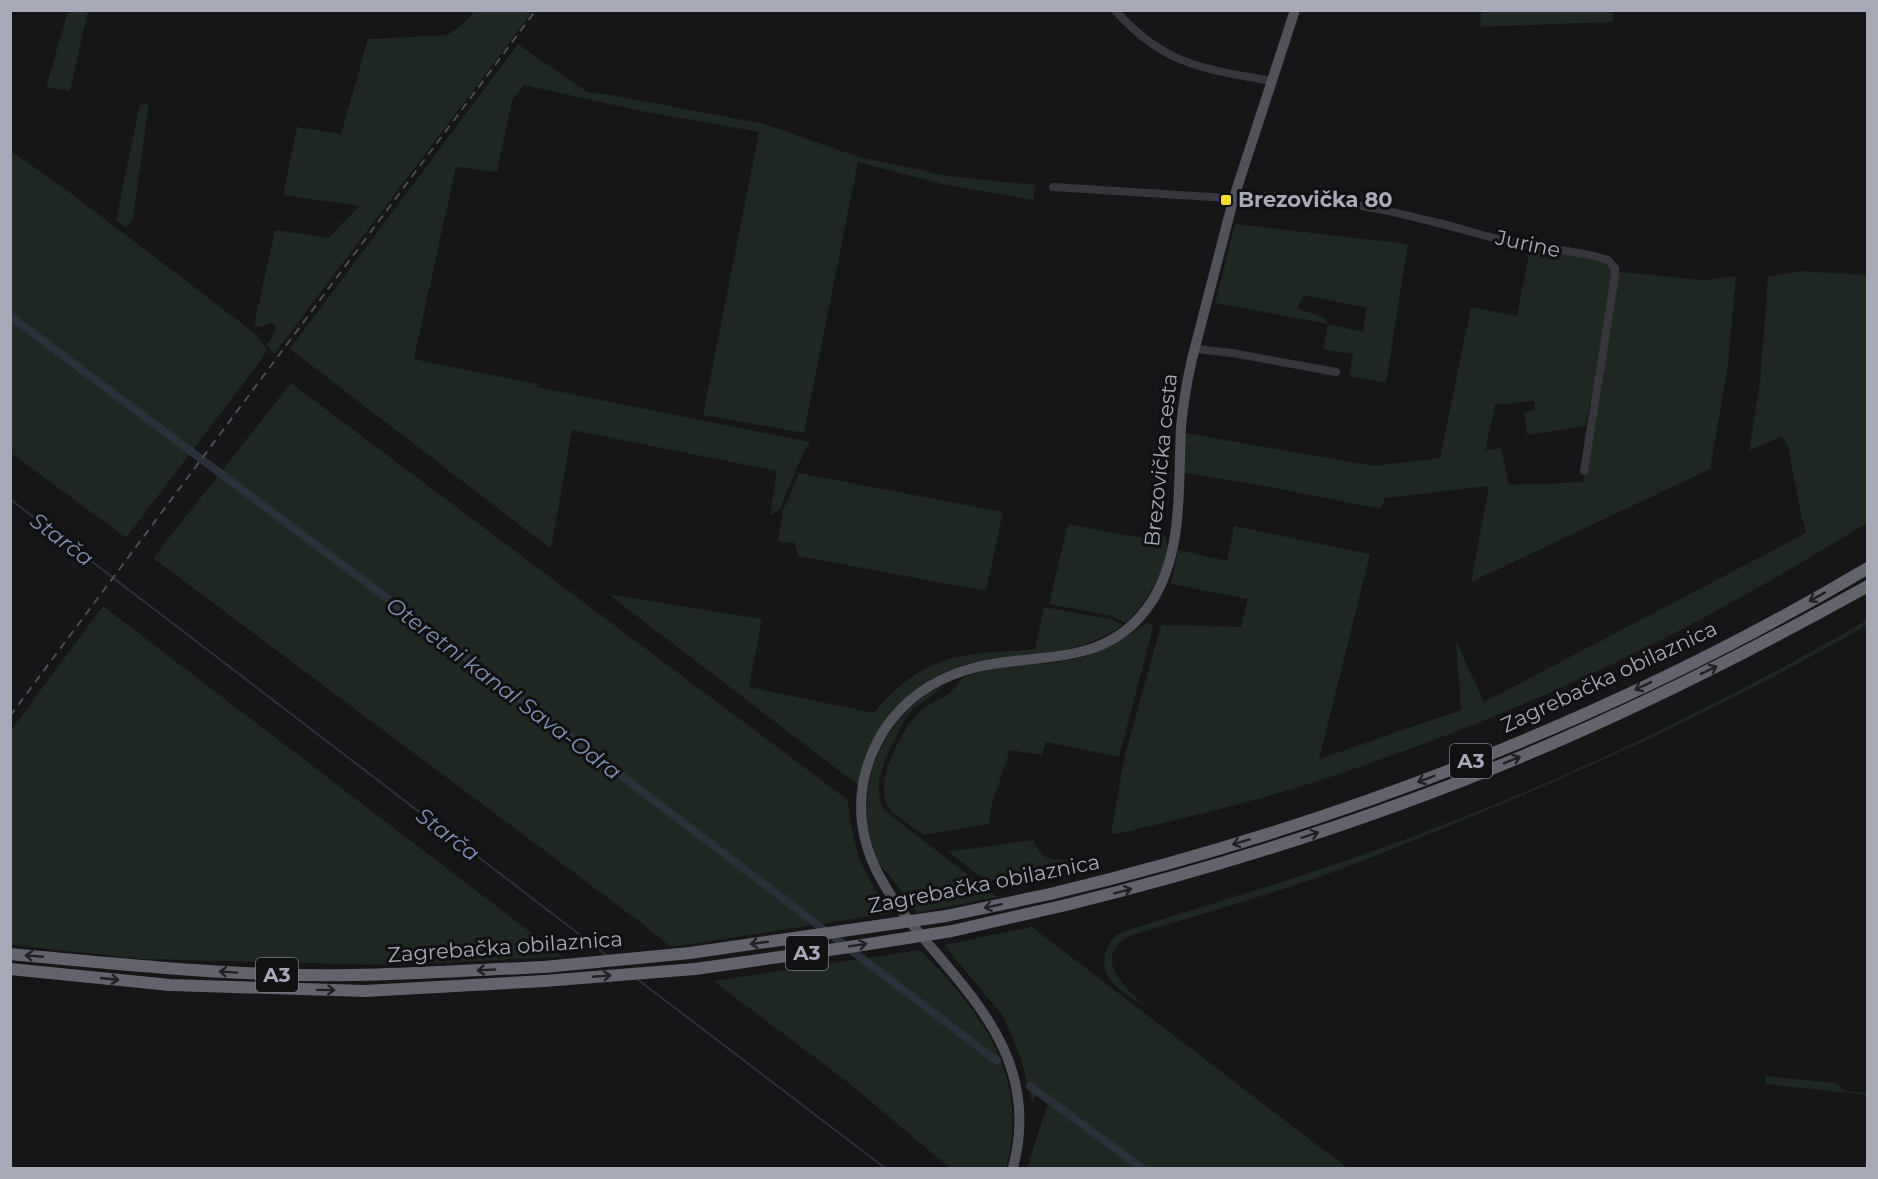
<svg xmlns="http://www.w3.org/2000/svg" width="1878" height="1179" viewBox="0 0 1878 1179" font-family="Montserrat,sans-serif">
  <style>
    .green { fill: #1f2722; fill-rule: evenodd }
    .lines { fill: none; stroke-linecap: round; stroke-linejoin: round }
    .stream { stroke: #2b313b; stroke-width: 2 }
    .canal { stroke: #2b313b; stroke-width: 8 }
    .minor { stroke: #36363c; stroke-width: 8 }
    .major { stroke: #52525b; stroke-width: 10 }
    .highway { stroke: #62636d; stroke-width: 12 }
    .rail { stroke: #4d4d55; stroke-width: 2; stroke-dasharray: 8 6; stroke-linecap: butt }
    .highway-bridge { stroke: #62636d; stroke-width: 12 }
    .oneway { stroke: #212124 }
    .poi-dot { fill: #f5dc2f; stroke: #111012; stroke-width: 2 }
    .labels { text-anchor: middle; stroke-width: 6; stroke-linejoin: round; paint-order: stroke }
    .shield { fill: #111012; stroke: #7a7a86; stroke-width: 1.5 }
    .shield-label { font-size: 20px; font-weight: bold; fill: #a7a8b8 }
    .poi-label { font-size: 21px; font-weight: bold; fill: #a7a8b8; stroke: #111012; text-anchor: start }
    .street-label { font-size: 21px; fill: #a7a8b8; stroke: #111012 }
    .water-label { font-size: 22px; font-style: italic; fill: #7d8fb3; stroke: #111012 }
  </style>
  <rect width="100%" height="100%" fill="#161517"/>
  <!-- green -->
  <path class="green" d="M68,11H88L70,91L46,87Z
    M475,11H533L274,354L266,345L276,331V326L271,323L261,327L254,325L275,230L329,238L359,206L283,195L297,127L341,134L368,39L447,35L461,26Z
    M1481,11H1613V22L1480,27Z
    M518,44L587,92L606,94L764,124L859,157L921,170L946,176L1036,185L1033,200L942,184L858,162L804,433L703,415L759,132L641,111L524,85L512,100L497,172L456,167L414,358L422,361L537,384V387L810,442L798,465L780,509L770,515L777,471L572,430L551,549L290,349Z
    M149,103L133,218L126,228L116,220L140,104Z
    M11,151L68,191L257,335L267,349L261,360L126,538L11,453Z
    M1235,224L1408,244L1386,383L1349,376L1353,354L1323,349L1328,324L1215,303ZM1304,295L1366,308L1363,332L1328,324L1325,318L1297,308Z
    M1530,248L1603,260L1612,269L1613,276L1586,426L1527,435L1524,412L1535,410L1534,401L1495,405L1485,451L1501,448L1509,485L1583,482L1619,272L1704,280L1736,276L1728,365L1710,469L1471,582L1489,486L1385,498L1381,509L1260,485L1184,473L1185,433L1374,466L1440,458L1471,307L1517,316Z
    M1799,271L1867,275V523C1786,573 1700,622 1613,664C1518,709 1418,748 1318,781C1250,803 1180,819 1111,835L1124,759L1161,625L1241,627L1248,599L1171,584L1178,550L1227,561L1234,526L1370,554L1319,759L1461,710L1456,641L1484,702L1806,533L1800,510L1788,446L1782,436L1749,451L1760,382L1768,277Z
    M291,383L848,800C852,848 863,874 891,913L671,947L644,925L153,558Z
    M799,473L1003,512L986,591L798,556L795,543L778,541L783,510Z
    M1068,524L1151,540L1153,524C1159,530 1166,535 1167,543C1170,567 1143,608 1126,623L1112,616L1049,604Z
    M608,594L762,619L749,687L874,713C894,687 924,664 957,657C982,651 1010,652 1035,649L1044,607L1110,619L1123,625C1080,655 1042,652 992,659C920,669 875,715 858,785Z
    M103,606L563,957L390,965L143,959L11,945V730Z
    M1867,620V625C1739,699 1605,762 1468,818C1412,841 1356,865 1298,884C1242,903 1186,919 1129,936C1090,959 1127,989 1147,1008C1136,1000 1121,992 1112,982C1098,966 1104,941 1122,932C1217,902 1313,874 1406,839C1566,780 1720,705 1867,620Z
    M1148,622L1153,627L1119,757L1046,742L1042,755L1010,750L991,807L989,824L924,835C912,826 892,816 886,802C876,779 901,731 917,714C926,704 942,700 951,692C957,686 959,680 967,676C995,664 1028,666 1057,662C1093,658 1119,642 1148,622Z
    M947,684L913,709L905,719L885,759L879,780V793L882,807L889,814L997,897L917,913C908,901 899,888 890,876C886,872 881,867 878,862C875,857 874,850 872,844C853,784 887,708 947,684Z
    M1033,840C1045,863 1048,858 1072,860L1070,864L1033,871L1030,875L994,879L989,883L948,852Z
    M1032,927L1317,1145L1348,1168H1027L1049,1099L1039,1091L1032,1103L1021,1059L1003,1016L944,945Z
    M920,950C981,1011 1031,1077 1006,1168H950L845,1080L713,981Z
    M1766,1076L1836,1083L1845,1091L1867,1093V1095L1765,1084Z"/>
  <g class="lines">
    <!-- stream -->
    <path class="stream" d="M10,499L609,957
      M637,979L885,1168"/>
    <!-- canal -->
    <path class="canal" d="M10,316L415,619L997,1061
      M1030,1086L1142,1168"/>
    <!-- minor -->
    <path class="minor" d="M1115,10C1131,28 1152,46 1173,56C1203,71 1240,75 1272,81
      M1053,187L1227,198C1290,191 1369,205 1430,221C1457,227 1483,236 1510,242C1542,249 1577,250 1608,260L1615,268V276L1584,471
      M1195,349L1232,353L1336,372"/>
    <!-- major -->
    <path class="major" d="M1013,1168C1060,990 838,933 863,784C867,761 878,736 893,718C915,691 944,675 977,667C1042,652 1109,668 1152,601C1184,551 1178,483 1181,427C1183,404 1187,381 1192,359L1234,197L1295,10"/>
    <!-- highway -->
    <path class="highway" d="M1050,894C1336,826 1615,718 1868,568
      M1066,905C1179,877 1291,844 1400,804C1562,746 1717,670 1868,586
      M10,954C97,962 184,971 270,974C362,978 453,971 544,967
      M10,969L170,985L365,991L544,981"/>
    <!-- rail -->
    <path class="rail" d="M10,716L536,10"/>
    <!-- highway-bridge -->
    <path class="highway-bridge" d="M544,967L690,953L946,916L1050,894
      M544,981L695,969L843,948L952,931L1066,905"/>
  </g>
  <!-- one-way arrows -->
  <defs><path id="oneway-shaft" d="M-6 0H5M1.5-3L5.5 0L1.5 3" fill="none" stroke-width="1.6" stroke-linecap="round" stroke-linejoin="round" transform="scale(1.5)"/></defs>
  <g class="oneway">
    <use href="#oneway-shaft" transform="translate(1817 597) rotate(151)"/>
    <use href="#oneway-shaft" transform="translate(1709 670) rotate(-26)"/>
    <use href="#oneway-shaft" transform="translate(1643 686) rotate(154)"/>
    <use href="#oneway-shaft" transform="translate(1512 760) rotate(-22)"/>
    <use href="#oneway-shaft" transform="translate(1426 779) rotate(159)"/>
    <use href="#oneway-shaft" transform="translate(1310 835) rotate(-18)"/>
    <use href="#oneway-shaft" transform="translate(1241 842) rotate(163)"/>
    <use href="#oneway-shaft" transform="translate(1123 891) rotate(-15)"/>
    <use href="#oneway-shaft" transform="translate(993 906) rotate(168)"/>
    <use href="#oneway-shaft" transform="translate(759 943) rotate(172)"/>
    <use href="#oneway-shaft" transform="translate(858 945) rotate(-9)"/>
    <use href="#oneway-shaft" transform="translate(34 956) rotate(-175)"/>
    <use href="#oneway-shaft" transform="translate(486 970) rotate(177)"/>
    <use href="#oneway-shaft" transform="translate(228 972) rotate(-176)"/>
    <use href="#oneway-shaft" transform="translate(602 976) rotate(-5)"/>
    <use href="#oneway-shaft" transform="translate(110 979) rotate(6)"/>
    <use href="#oneway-shaft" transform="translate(326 990) rotate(1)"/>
  </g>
  <!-- markers -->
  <rect class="poi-dot" x="1220" y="194" width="12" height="12" rx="3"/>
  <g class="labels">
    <!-- shield labels -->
    <g class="shield">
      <rect x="1450" y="744" width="42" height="34" rx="4.5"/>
      <rect x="786" y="936" width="42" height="34" rx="4.5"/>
      <rect x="256" y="958" width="42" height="34" rx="4.5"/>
    </g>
    <g class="shield-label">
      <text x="1471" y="768">A3</text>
      <text x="807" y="960">A3</text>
      <text x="277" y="982">A3</text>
    </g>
    <!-- poi labels -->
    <g class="poi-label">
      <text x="1238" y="207">Brezovička 80</text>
    </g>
    <!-- street labels -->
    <g class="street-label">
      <text transform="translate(1528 244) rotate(12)" y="7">Jurine</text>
      <text transform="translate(1161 460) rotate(-84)" y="7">Brezovička cesta</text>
      <text transform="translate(1609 677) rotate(-25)" y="7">Zagrebačka obilaznica</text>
      <text transform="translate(984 884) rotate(-11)" y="7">Zagrebačka obilaznica</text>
      <text transform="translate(505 947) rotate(-4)" y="7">Zagrebačka obilaznica</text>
    </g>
    <!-- water labels -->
    <g class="water-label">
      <text transform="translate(62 539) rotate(37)" y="8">Starča</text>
      <text transform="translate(504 688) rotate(37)" y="8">Oteretni kanal Sava-Odra</text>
      <text transform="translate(448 834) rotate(37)" y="8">Starča</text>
    </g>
  </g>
  <!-- border -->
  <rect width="1878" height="1179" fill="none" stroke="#a7a8b8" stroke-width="24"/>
</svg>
